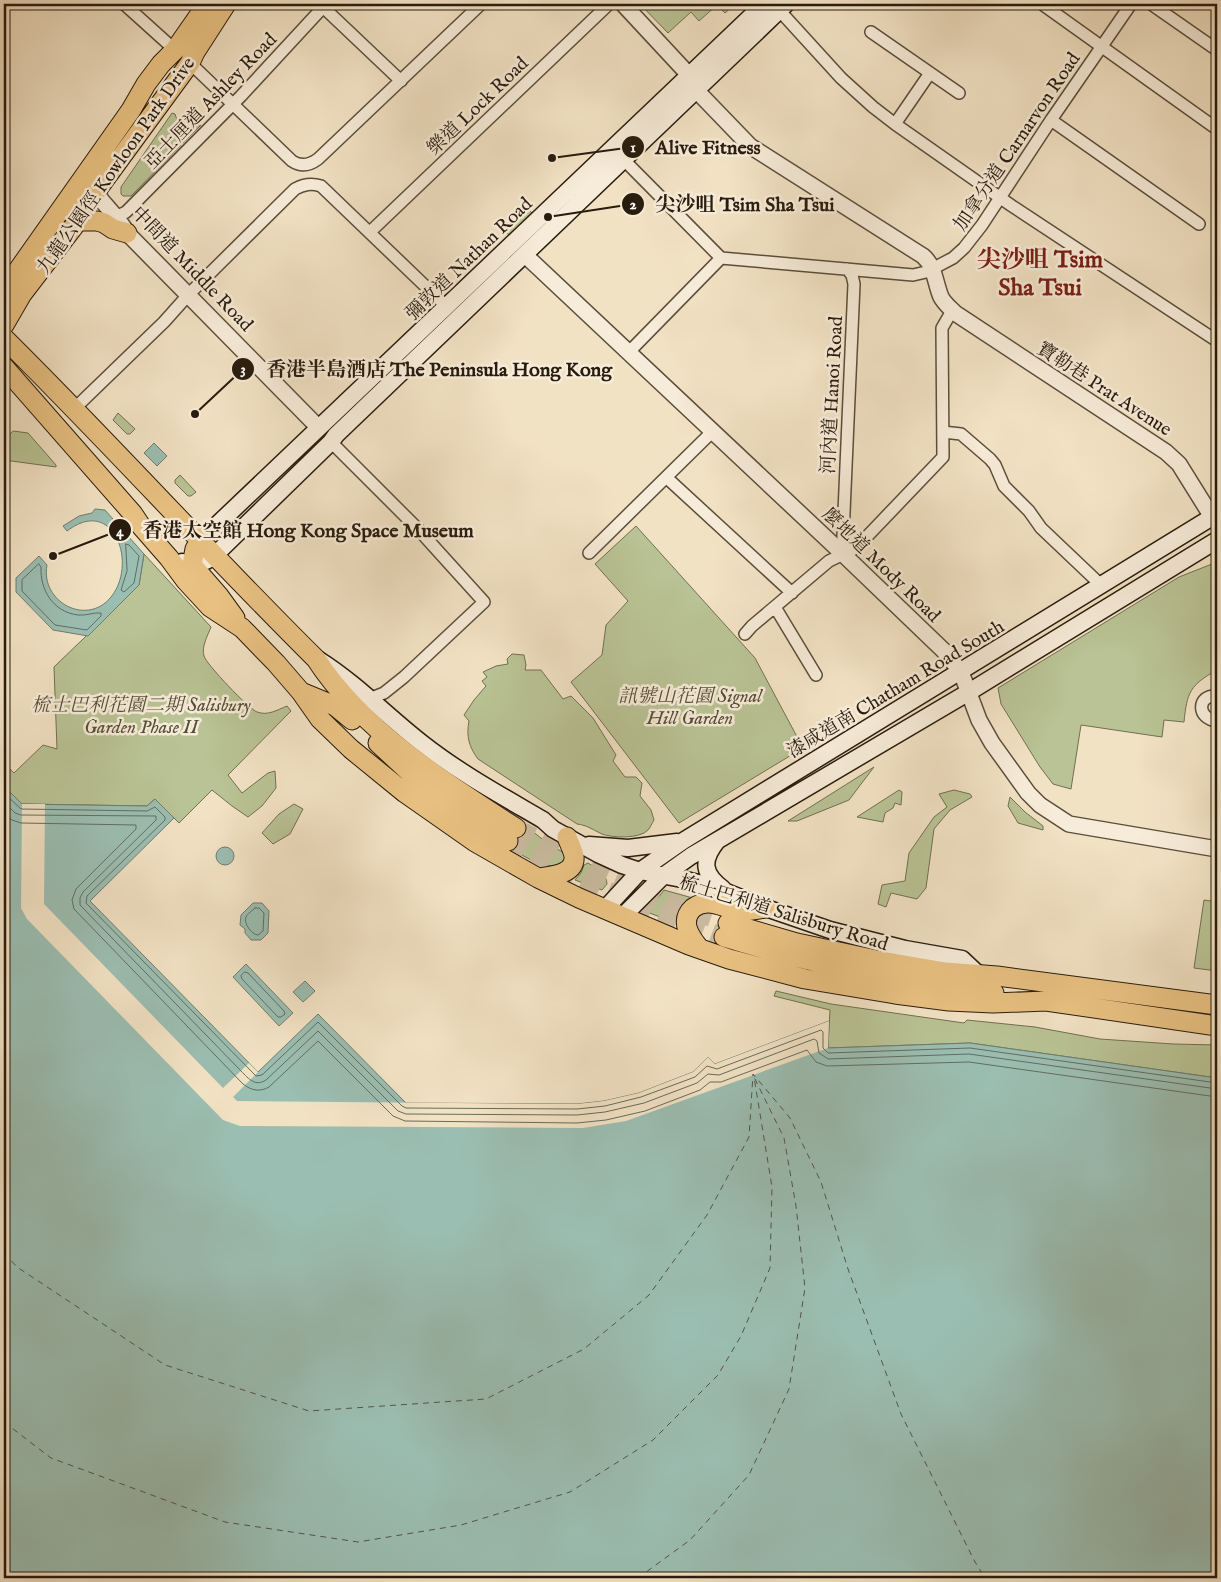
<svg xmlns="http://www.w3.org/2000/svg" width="1221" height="1582" viewBox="0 0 1221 1582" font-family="'IM FELL English','Noto Serif TC',serif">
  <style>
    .green { fill: #b9c395; stroke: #707051 }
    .water { fill: #9bbeb2; stroke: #6d7d70 }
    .pier { fill: #f2e2c4 }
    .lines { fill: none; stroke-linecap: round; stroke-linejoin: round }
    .shore { stroke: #626d60; stroke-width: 1 }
    .ferry { stroke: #505547; stroke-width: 1; stroke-dasharray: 6 5; stroke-linecap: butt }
    .primary-tunnel { stroke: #caba9f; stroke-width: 19; stroke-dasharray: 19 9; stroke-linecap: butt }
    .minor-casing { stroke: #5a4e3b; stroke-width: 14 }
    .tertiary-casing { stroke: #5a4e3b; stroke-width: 18 }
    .secondary-casing { stroke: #281c0d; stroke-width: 19 }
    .primary-casing { stroke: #281c0d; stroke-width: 21 }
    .minor { stroke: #f7ecd9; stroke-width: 11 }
    .tertiary { stroke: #f7ecd9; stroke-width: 15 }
    .secondary { stroke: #f7ecd9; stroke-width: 16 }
    .primary { stroke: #e9c182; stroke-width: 19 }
    .labels { text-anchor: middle; stroke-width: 5; stroke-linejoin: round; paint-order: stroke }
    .street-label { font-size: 19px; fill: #281c0d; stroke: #f7ecd9 }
    .park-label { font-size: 19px; font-style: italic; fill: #544e36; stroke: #f7ecd9 }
    .district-label { font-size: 24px; font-weight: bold; fill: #7a1f14; stroke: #f7ecd9 }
    .leader { fill: none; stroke: #281c0d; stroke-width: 2 }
    .callout-dot { fill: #281c0d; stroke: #f7ecd9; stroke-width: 2 }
    .mark-label { font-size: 15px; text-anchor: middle; font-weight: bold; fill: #fff }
    .callout-label { font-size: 20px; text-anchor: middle; font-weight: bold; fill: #281c0d; stroke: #f7ecd9; stroke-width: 5; stroke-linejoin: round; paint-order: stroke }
  </style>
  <rect width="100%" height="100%" fill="#f2e2c4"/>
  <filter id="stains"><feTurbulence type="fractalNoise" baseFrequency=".004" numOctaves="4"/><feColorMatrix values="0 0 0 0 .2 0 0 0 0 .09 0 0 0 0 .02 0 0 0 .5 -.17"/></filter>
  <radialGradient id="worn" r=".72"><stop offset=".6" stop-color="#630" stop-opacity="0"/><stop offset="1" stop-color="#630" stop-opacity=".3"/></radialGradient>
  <!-- green -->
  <path class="green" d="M640,4H733L734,5L725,13L717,5L699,21L691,12L668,33Z
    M172,113L175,114C179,129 190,128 201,125L131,196H123L121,194V187Z
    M529,210L533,214L510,236L506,232Z
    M118,413L135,429L130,434H127L113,420Z
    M13,431L28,433L56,465V467L4,460V440Z
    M180,475L196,492L191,496H188L175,483V480Z
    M636,526L755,658L803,748L679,823L571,682L602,655L606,625L628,601L595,564Z
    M144,554L211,627C208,635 201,647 204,656C206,664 249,709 257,712C268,716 277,710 287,706L291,711L228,775L242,793L268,773L275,771L276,788L262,806L248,817L232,806L212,790L179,823L155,799L147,806L22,804L4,786V763L14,773L43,745L57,749L54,667L139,585Z
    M1217,562V670C1190,685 1187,692 1184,722L1164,720L1162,737L1081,725L1071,789L1053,784L1040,767L1001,704L998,688L1179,577Z
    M512,654L524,655L526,665L525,670H541L563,699L571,696L593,718L616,755L613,761L625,777H636L642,783L640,796L651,810L654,820C652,823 650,828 648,830C640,839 612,838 602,834C593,830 587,825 577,824L478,759C469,747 466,736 469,721L464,715L474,700L486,686L482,681L487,677L483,672L496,666L508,664L507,659Z
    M874,767L849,800L797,821H788Z
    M899,790L902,792L901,805L895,803L893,808L885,813L883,822L857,817Z
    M954,790L970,794L972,797L950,810L934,829L926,888L917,899L891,893L886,907L878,904L882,885L905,881L909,853L934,817L947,807L939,794Z
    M1010,797L1025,812L1043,826V830L1018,823L1008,806Z
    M294,804L303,809L290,834L273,844L262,833L279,814Z
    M522,823L546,842L564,853L565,854V862C545,873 527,857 508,847Z
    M588,863C596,868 607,874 607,884L602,890L575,880L581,873L584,865Z
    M664,890L700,900C681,900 680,908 676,923L647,912Z
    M1204,900L1217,902V971L1194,968Z
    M776,991L831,1004L964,1023L967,1020L1035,1027L1100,1039L1173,1044L1217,1045V1078L970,1043L828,1048L830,1010L774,996Z"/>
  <!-- water -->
  <path class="water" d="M154,443L167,456L157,466L144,453Z
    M95,509L105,510L144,554L139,585L88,636L53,630L16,592V578L39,556L47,565C40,602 87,627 111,597C138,564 114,495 67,531L63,526L79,516L92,513Z
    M4,786L22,804L147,806L155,799L174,818L90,901L258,1072L318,1014L406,1103L577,1104L604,1101L639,1093L693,1072L708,1057L715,1064L829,1021L828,1048L970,1043L1217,1078V1578H4Z
    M216 856a9 9 0 1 1 18 0a9 9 0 1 1-18 0Z
    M253,903H262L269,911L268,933L261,940H251L245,933V929L240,925L241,915Z
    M246,964L293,1013L279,1026L233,977Z
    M305,981L315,991L303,1002L293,992Z"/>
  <!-- pier -->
  <path class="pier" d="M22,804H45L44,904L223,1088L249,1063L258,1072L233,1097L237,1101L577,1104L604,1101L639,1093L693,1072L708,1057L715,1064L829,1021L828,1048L626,1121L583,1128L240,1126L223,1120L27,919L21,908Z"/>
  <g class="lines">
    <!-- shore -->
    <path class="shore" d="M126,544L129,545L139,556L134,583L124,592L121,590L127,571Z
      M39,564L41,567C40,590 53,612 78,615C86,616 94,612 101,613V616L87,630L55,625L22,591V580Z
      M4,793L21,809L147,811L155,807L165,817V820L87,896L86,903L256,1076L262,1075L318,1022L402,1106L406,1108L577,1109L605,1106L641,1097L695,1077L707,1066L717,1069L821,1030L823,1032V1048L828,1053L970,1048L1217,1083
      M4,802L15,813L21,815L156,816V820L83,892L80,898V905L241,1071C249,1079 255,1087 266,1080L318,1031L398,1111L406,1114L577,1115L605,1112L644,1103L697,1083L708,1074L719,1075L814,1039L817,1041L819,1053L828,1059L969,1054L1217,1089
      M4,813L12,820L21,823L136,825V829L76,889L72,900L74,909L243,1084C252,1091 260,1092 269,1087L318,1041L393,1116L405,1121L577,1123L606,1120L645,1111L700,1090L710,1082H721L807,1050L816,1062L827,1066L969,1062L1217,1097
      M255,908H259L264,913L263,931L258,935C252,935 243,923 246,917C247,914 253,910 255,908Z
      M245,972L248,973L284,1011L285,1014L281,1017H278L242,979L241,976Z"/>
    <!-- ferry -->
    <path class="ferry" d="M4,1253L17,1267L165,1365L309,1411L486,1399L584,1349L649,1295L707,1215L749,1137L753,1074L790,1118L821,1182L848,1269L901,1414L975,1562L985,1578
      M4,1422L51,1458L225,1522L358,1542L461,1525L570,1492L653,1440L718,1375L741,1336L770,1268L772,1187L754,1077
      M638,1578L690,1540L749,1475L789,1389L805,1288L796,1206L784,1138L754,1077"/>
    <!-- primary-tunnel -->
    <path class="primary-tunnel" d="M516,828L600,873L650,896L728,923
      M508,841L594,885L646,908L724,937"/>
    <!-- minor casing -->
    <g class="minor-casing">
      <path id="minor" d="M124,4L175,50
        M1042,4L1217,129
        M1151,4L1217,50
        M323,7L401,81
        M779,10L841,78L873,107L895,124L1012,206L1217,341
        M871,32L959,93
        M190,63L292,161C301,167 310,165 318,159L481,4
        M1051,120L1199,224
        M895,124L930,73
        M623,159L721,258L913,275L926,272L932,269L953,258L964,248L982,225L1051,120L1131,4
        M116,217L126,212L241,96L326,4
        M370,232L609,4
        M628,353L721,258
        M74,409L164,322L189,294L295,189C304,184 311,183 321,186L446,306
        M943,432L961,434L990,459L995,465L1004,486L1029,511L1041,528L1101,585
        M331,442L418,529L484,602L404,677L384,693L369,699
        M667,478L792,593
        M589,553L712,432
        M843,554V535L854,284L852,275L847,269
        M775,607L816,675
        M745,634L752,626L829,561L856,548L943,457L942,328L949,316L955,313
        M1217,696C1197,694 1196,719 1217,721"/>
    </g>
    <!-- tertiary casing -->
    <g class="tertiary-casing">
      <path id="tertiary" d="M623,4L689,75L695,89L750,146L923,256C935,266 935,283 941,297C944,303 950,308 955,313L1166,452L1179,464L1212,517
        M90,183C99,202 117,214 127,233L319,428
        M525,255L843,554L943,650L961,672L979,720L992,743L1028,793L1040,805L1069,824L1217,849"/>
    </g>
    <!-- secondary casing -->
    <g class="secondary-casing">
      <path id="secondary" d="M200,541L764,4
        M182,562C195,566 203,564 214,556L331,442L336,435L786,4
        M319,660C357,684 388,717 423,744C460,773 502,796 543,820L553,829L598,854L622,865L640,871L682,879L714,887L766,908L830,930L905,949L962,959L978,974
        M717,841C701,861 703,874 723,889
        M589,845L628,848L677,842
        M605,909L640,871L683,841L1217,514
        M623,916L663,876L691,856L969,692L1217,540"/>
    </g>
    <!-- primary casing -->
    <g class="primary-casing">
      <path id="primary" d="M78,221H97L104,223L113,229L127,233
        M4,290L131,110L146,84L161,64L175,50L207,4
        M4,325L22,294L78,221L83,209L190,63L195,52L226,4
        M4,338C110,443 210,554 316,659C362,730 445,783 516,828
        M4,367L133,514L141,526L169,558L186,581L210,607L242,628L276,663L301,692L320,719L351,749L405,793L475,842L538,878L579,898L689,945L729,959L805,979L895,994L949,1001L993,1003L1046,1001L1217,1026
        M200,541L195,549L192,565L219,596L235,618
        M301,692L335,706L352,720
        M378,743L419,781L460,810L508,841
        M538,878C550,876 576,875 574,856C573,850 569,843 567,837
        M728,923L797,943L881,961L945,972L997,976L1217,1005
        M724,937C814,965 901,980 994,993
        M700,949C690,937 679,921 693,908C697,905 703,903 708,903C719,903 728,909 738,911C746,912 757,909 766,908"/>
    </g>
    <!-- minor -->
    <use href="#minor" class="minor"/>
    <!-- tertiary -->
    <use href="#tertiary" class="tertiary"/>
    <!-- secondary -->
    <use href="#secondary" class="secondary"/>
    <!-- primary -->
    <use href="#primary" class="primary"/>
  </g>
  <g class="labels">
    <!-- street labels -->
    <g class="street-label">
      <text transform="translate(210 100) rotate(-46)" y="7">亞士厘道 Ashley Road</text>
      <text transform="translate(477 105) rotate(-44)" y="7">樂道 Lock Road</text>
      <text transform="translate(1016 141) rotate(-56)" y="7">加拿分道 Carnarvon Road</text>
      <text transform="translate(115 165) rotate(-55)" y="7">九龍公園徑 Kowloon Park Drive</text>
      <text transform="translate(468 258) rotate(-44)" y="7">彌敦道 Nathan Road</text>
      <text transform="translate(193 268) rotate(46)" y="7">中間道 Middle Road</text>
      <text transform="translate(1105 388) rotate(33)" y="7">寶勒巷 Prat Avenue</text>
      <text transform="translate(831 395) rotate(-87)" y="7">河內道 Hanoi Road</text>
      <text transform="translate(882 564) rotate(44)" y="7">麼地道 Mody Road</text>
      <text transform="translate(895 688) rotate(-31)" y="7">漆咸道南 Chatham Road South</text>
      <text transform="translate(784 912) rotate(17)" y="7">梳士巴利道 Salisbury Road</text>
    </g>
    <!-- park labels -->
    <g class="park-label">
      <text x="690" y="702">訊號山花園 Signal<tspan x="690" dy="22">Hill Garden</tspan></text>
      <text x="141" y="711">梳士巴利花園二期 Salisbury<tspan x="141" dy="22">Garden Phase II</tspan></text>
    </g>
    <!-- district labels -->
    <g class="district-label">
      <text x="1040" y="267">尖沙咀 Tsim<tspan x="1040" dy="28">Sha Tsui</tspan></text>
    </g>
  </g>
  <!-- callouts -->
  <path class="leader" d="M552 158L633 147M548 217L633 204M195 414L243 369M53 556L120 530"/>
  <g class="callout-dot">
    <circle cx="552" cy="158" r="5"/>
    <circle cx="548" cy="217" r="5"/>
    <circle cx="195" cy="414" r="5"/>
    <circle cx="53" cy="556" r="5"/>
    <circle cx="633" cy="147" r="12"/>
    <circle cx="633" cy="204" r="12"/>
    <circle cx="243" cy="369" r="12"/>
    <circle cx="120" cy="530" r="12"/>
  </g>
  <g class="mark-label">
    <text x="633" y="152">1</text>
    <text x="633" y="209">2</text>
    <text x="243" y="374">3</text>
    <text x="120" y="536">4</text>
  </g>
  <g class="callout-label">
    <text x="708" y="154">Alive Fitness</text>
    <text x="745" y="211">尖沙咀 Tsim Sha Tsui</text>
    <text x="439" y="376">香港半島酒店 The Peninsula Hong Kong</text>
    <text x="308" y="537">香港太空館 Hong Kong Space Museum</text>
  </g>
  <!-- margin -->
  <rect width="1221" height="1582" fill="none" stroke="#f2e2c4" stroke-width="20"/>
  <rect x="5" y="5" width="1211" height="1572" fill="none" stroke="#281c0d" stroke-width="2.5"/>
  <rect x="10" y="10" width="1201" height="1562" fill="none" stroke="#281c0d"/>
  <rect width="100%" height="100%" filter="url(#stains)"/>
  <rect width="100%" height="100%" fill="url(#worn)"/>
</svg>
